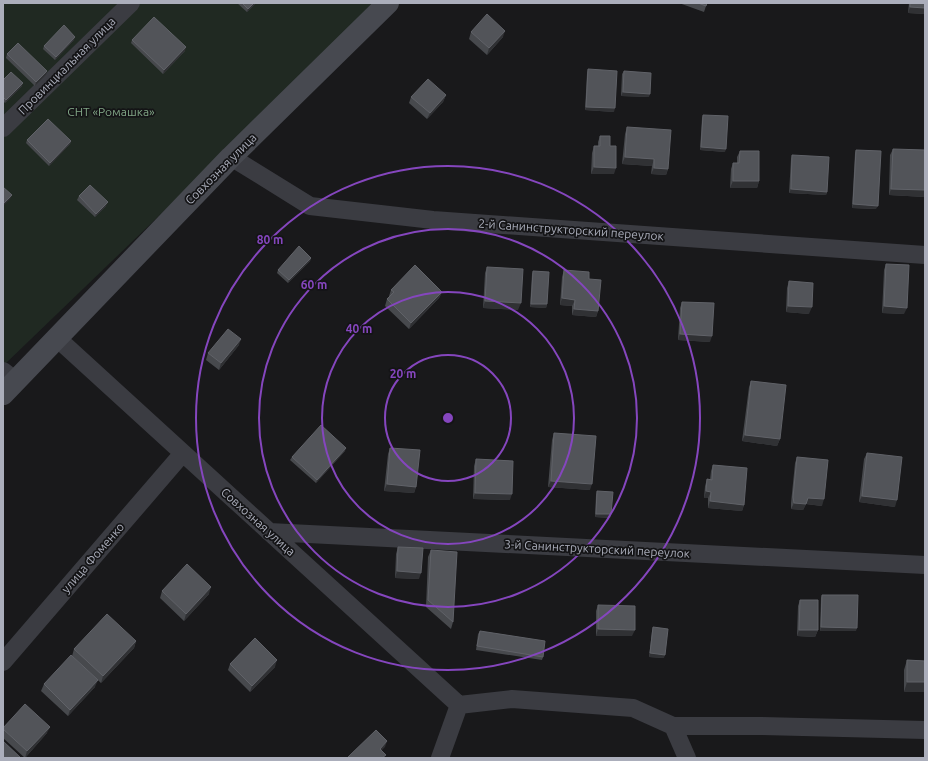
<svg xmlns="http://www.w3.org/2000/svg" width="928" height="761" viewBox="0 0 928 761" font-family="Ubuntu,sans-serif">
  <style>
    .green { fill: #202922 }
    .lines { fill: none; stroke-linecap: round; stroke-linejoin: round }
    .street { stroke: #3b3c42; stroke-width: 18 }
    .secondary { stroke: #474950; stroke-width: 22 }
    .wall { fill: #47494d }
    .shaded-wall { fill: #303134 }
    .building { fill: #525459; stroke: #606268 }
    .ring { fill: none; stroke: #8546be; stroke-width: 2 }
    .labels { text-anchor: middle; stroke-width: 3.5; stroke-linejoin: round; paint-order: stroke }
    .street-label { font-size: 12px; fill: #abaebb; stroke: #141416 }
    .park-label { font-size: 12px; fill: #81a686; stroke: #141416 }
    .centre { fill: #8546be; stroke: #141416; stroke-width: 2 }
    .ring-label { font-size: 12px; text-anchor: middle; font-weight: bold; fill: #8546be; stroke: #141416; stroke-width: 3.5; stroke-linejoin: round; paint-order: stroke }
  </style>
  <rect width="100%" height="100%" fill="#19191b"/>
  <!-- green -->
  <path class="green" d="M3,3H380L3,366Z"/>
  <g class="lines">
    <!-- street -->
    <path class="street" d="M3,128L131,3
      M231,157L310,206L433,220L925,255
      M57,338L459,705
      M3,371L16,381
      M269,532L925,565
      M3,662L183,453
      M459,705L512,699L633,708L673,726L687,758
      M673,726H760L925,730
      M440,758L459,705"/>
    <!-- secondary -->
    <path class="secondary" d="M3,394L231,157L388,3"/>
  </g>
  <!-- wall -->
  <path class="wall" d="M237,3H256L247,12Z
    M679,3H707L704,12Z
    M909,3H925V14L908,13Z
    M471,32L503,37L487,55L469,39Z
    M74,40L55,60L43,49L44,46Z
    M132,40L185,51L163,74L131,43Z
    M7,54L46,75L35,86L6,58Z
    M588,69L614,112L585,110L587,73Z
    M624,71L649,97L621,96L622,74Z
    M3,80L22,86L5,103L3,101Z
    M446,95L443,102L427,119L409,103L411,97Z
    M703,115L725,152L700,150L702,118Z
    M627,127L668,169L666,175L651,174L652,166L622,164L625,134Z
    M600,136L610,146L614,174H591L592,153L594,146H598V142Z
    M27,140L71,141L70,144L49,166L26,143Z
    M893,149L925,197L889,195L890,155Z
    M856,150L876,209L852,208L855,153Z
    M740,151L759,181L757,188H730L731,169L733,163H737V157Z
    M792,155L827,192L826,195L789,193L791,159Z
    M79,196L106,206L95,217L77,200Z
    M311,258L310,261L288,283L277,273L278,270Z
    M886,264L904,314L882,313L884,270Z
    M487,267L518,310L483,308L485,273Z
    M564,270L589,279L598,311L596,317L572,315V306L560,305L562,277Z
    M533,271L547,304L546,308L530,307L532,274Z
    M789,281L809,314L786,312L787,288Z
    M391,290L442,292L439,298L409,329L385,306L387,299L389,297V296Z
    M682,302L710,342L678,340L680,308Z
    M239,345L219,370L206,360L208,353Z
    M751,381L780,439L777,446L742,441L749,387Z
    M554,433L590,490L548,487L552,440Z
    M390,448L416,487L414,493L384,491L388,454Z
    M345,451L316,483L290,460L292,457Z
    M867,453L895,507L859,502L864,459Z
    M797,457L822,506L806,504L803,510L791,509V503L795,463Z
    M476,459L510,500L473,499L474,466Z
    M713,465L744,505L742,511L708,508V498H704L705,486L707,479L710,480L711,471Z
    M597,491L611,514L610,518L595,517L596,495Z
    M398,547L419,579L395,578L396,554Z
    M431,550L453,622L451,629L426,607L428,557Z
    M162,591L209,594L184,621L160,598Z
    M822,595L856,631H820L821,598Z
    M800,600L818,630L815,637L797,636L798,606Z
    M598,605L632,636H596V611Z
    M653,627L664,658L649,657L652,631Z
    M480,631L543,657L542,660L476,650L478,634Z
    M136,641L134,648L101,683L72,656L74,649Z
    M907,660L925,661L904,692V670Z
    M230,664L275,667L250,692L228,670Z
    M44,684L95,687L68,716L41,691Z
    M3,728L47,733L25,758L3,738Z"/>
  <!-- shaded-wall -->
  <path class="shaded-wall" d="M254,3H256L247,12L248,9Z
    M910,7L925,8V14L908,13Z
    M505,31L503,37L487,55L489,48Z
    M75,37L74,40L55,60L56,57Z
    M186,47L185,51L163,74L164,70Z
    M47,71L46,75L35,86L36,82Z
    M23,83L22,86L5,103L6,100Z
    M623,92L650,94L649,97L621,96Z
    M446,95L443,102L427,119L430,113Z
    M586,107L615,108L614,112L585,110Z
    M71,141L70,144L49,166L50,163Z
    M701,147L726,149L725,152L700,150Z
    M625,157L654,159L652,166L622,164Z
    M594,167L616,168L614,174H591Z
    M654,168L668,169L666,175L651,174Z
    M733,181H759L757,188H730Z
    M791,189L827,192L826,195L789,193Z
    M891,189L925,190V197L889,195Z
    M12,195L10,199L3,206V204Z
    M108,202L106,206L95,217L96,214Z
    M853,204L878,206L876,209L852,208Z
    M311,258L310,261L288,283L289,280Z
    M442,292L439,298L409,329L411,323Z
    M562,298L575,300L572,306L560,305Z
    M485,301L521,303L518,310L483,308Z
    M531,304H547L546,308L530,307Z
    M788,306L812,307L809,314L786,312Z
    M884,306L907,308L904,314L882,313Z
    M574,309L598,311L596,317L572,315Z
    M680,334L712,336L710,342L678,340Z
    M241,339L239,345L219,370L221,363Z
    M745,435L780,439L777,446L742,441Z
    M346,448L345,451L316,483L317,480Z
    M551,481L592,484L590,490L548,487Z
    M387,484L416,487L414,493L384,491Z
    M706,491L711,492L708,498H704Z
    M475,493L512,494L510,500L473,499Z
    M862,496L897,500L895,507L859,502Z
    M808,498L824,499L822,506L806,504L803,510L791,509L794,503Z
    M710,501L744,505L742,511L708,508Z
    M596,514H611L610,518L595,517Z
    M397,571L421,573L419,579L395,578Z
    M211,587L209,594L184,621L186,614Z
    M821,627L857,628L856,631H820Z
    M598,629L635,630L632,636H596Z
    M799,630H818L815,637L797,636Z
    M136,641L134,648L101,683L103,676Z
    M650,653L665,655L664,658L649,657Z
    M277,660L275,667L250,692L252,686Z
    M98,680L95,687L68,716L70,710Z
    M907,682H925V692H904Z
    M50,727L47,733L25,758L27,751Z
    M387,741L385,747L377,755L380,749Z"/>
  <!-- building -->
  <path class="building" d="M242,3H254L248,9Z
    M698,3H707L706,6Z
    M910,3H925V8L910,7Z
    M487,14L505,31L489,48L471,32Z
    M154,17L186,47L164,70L132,40Z
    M64,25L75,37L56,57L44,46Z
    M18,43L47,71L36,82L7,54Z
    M588,69L617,71L615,108L586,107Z
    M624,71L651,73L650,94L623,92Z
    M11,72L23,83L6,100L3,97V80Z
    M428,79L446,95L430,113L411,97Z
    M703,115L728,116L726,149L701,147Z
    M48,119L71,141L50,163L27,140Z
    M627,127L671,130L668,169L654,168V159L625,157Z
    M600,136H610V146H616V168L594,167V146H600Z
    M893,149L925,150V190L891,189Z
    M856,150L881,151L878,206L853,204Z
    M740,151H759V181H733V163H739Z
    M792,155L829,157L827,192L791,189Z
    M90,185L108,202L96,214L79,196Z
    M3,187L12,195L3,204Z
    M299,246L311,258L289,280L278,270Z
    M886,264L909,265L907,308L884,306Z
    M415,265L442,292L411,323L387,299L394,292L391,290Z
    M487,267L523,269L521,303L485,301Z
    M564,270L589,272V279L601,280L598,311L574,309L575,300L562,298Z
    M533,271L549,272L547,304H531Z
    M789,281L813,283L812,307L788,306Z
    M682,302L714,303L712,336L680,334Z
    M228,329L241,339L221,363L208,353Z
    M751,381L786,385L780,439L745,435Z
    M321,425L346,448L317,480L292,457Z
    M554,433L596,436L592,484L551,481Z
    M390,448L420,450L416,487L387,484Z
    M867,453L902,457L897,500L862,496Z
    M797,457L828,460L824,499L808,498L806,504L794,503L793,497Z
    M476,459L513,461L512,494L475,493Z
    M713,465L747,468L744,505L710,501L711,492L706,491L707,479L712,480Z
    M597,491L613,492L611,514H596Z
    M398,547L423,548L421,573L397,571Z
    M431,550L457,552L453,622L428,600Z
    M187,564L211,587L186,614L162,591Z
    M822,595H858L857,628L821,627Z
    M800,600H818V630H799Z
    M598,605L635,606V630L598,629Z
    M107,614L136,641L103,676L74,649Z
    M653,627L668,629L665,655L650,653Z
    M480,631L545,641L543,657L477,646Z
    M255,638L277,660L252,686L230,664Z
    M71,655L98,680L70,710L44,684Z
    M907,660L925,661V682H907Z
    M25,704L50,727L27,751L3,729V728Z
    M376,730L387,741L380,749L386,755L382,758H347Z
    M3,741L21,758H3Z"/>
  <!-- distance rings -->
  <g class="ring">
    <circle cx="448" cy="418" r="63"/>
    <circle cx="448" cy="418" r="126"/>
    <circle cx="448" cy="418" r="189"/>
    <circle cx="448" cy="418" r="252"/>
  </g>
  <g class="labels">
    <!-- street labels -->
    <g class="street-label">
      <text transform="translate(67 66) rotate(-45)" y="4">Провинциальная улица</text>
      <text transform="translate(221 169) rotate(-45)" y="4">Совхозная улица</text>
      <text transform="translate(571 230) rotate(4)" y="4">2-й Санинструкторский переулок</text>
      <text transform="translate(258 522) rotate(42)" y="4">Совхозная улица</text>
      <text transform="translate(597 549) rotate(3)" y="4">3-й Санинструкторский переулок</text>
      <text transform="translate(93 558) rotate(-49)" y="4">улица Фоменко</text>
    </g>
    <!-- park labels -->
    <g class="park-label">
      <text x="111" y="116">СНТ «Ромашка»</text>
    </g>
  </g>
  <circle cx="448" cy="418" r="6" class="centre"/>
  <g class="ring-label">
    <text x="270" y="244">80 m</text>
    <text x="314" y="289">60 m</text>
    <text x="359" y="333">40 m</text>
    <text x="403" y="378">20 m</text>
  </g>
  <!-- border -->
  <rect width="928" height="761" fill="none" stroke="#abaebb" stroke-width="8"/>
</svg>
